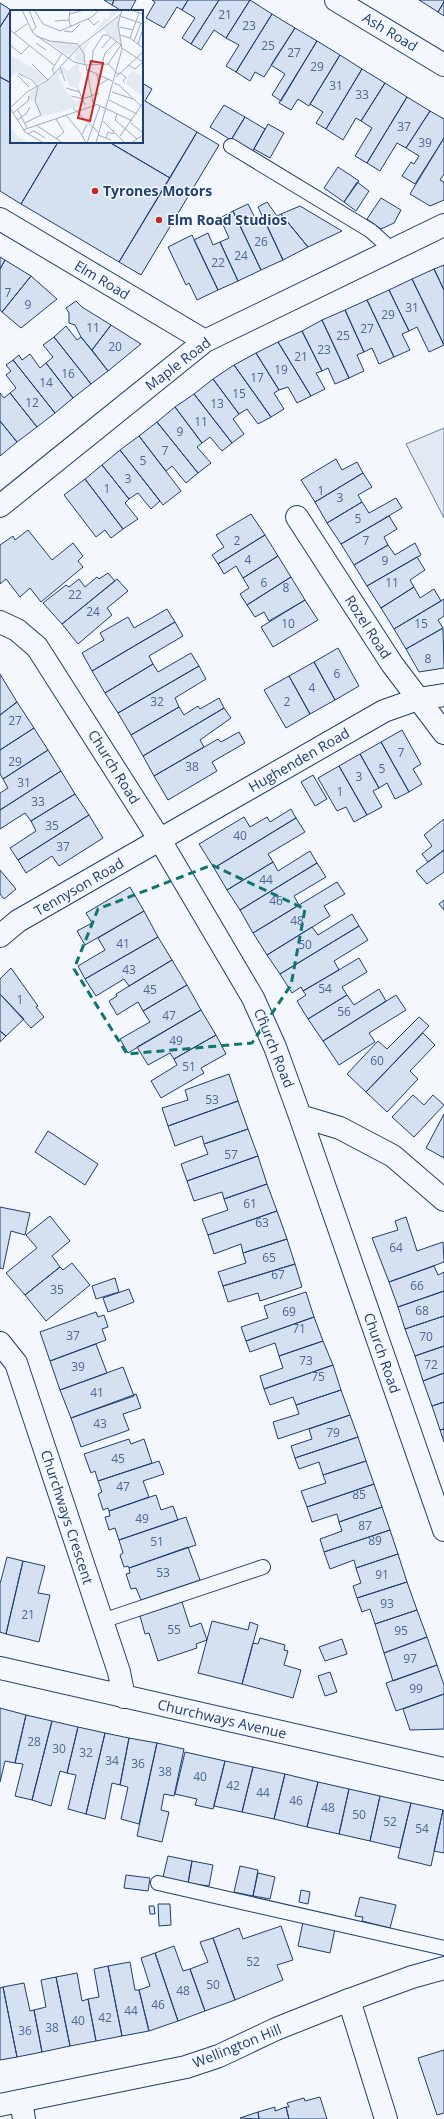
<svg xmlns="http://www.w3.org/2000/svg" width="444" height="2119" viewBox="0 0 444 2119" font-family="'Open Sans',sans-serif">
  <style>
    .green { fill: #e3e9f0; stroke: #687fa3 }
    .building { fill: #d5e0f0; stroke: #1d3f73 }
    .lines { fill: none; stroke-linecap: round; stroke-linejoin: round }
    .lane-casing { stroke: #1d3f73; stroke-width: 16 }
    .street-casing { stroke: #1d3f73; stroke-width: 24 }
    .secondary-casing { stroke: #1d3f73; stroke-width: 24 }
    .lane { stroke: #f4f7fb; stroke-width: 14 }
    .street { stroke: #f4f7fb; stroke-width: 22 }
    .secondary { stroke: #f4f7fb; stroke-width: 22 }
    .marked { fill: none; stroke: #0f766e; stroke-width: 3; stroke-dasharray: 8 5; stroke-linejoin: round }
    .poi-dot { fill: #c62828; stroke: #f4f7fb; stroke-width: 1.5 }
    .labels { text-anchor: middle; stroke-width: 3; stroke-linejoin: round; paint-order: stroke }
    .number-label { font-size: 12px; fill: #4b6792 }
    .street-label { font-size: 14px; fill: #1d3f73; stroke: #f4f7fb }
    .poi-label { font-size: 14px; font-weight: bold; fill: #1d3f73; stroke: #f4f7fb; text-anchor: start }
    .inset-road { fill: none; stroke: #9eadc5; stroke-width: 1 }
    .view { fill: #c62828; fill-opacity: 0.15; stroke: #c62828; stroke-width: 2 }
    .inset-edge { fill: none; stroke: #1d3f73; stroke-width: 2 }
  </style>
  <rect width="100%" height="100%" fill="#f4f7fb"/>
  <!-- green -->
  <path class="green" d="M444,428V518L406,444Z"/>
  <!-- building -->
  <path class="building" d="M104,0H114L112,5Z
    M114,0H136L130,11H122L112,5Z
    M152,0H188L182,10L177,7L164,28L146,18L155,2Z
    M188,0H219L191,44L182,38L195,18L182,10Z
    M219,0H250L226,38L214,30L201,50L191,44Z
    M250,0L272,14L236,72L226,66L239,45L226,38Z
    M419,0H444V2L438,12Z
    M444,2V16L438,12Z
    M0,3L11,10L0,27Z
    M11,10L13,11H11V83L0,77V27Z
    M272,14L295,28L264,77L255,72L250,81L236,72Z
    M295,28L317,41L281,101L272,95L285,74L271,65Z
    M317,41L340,55L309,106L298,99L291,110L279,103Z
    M340,55L362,69L326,129L316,123L323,112L310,104Z
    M362,69L385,83L361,121L356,118L343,140L326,129Z
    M0,77L11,83V142H58L21,204L0,191Z
    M142,83L152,89L145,101L197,132L170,178L109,142H142Z
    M385,83L407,97L367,163L355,156L372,128L361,121Z
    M407,97L430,111L406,148L397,143L380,171L367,163Z
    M224,105L245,117L231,140L210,127Z
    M430,111L444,119V138L415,184L402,176L411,162L414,164L419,156L406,148Z
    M245,117L265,129L252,152L231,140Z
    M268,124L284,133L270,158L254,149Z
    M197,132L219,145L141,275L119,262Z
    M444,138V174L440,180L444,182V200L430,206L410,194Z
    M58,142H109L170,178L119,262L21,204Z
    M338,167L359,181L344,202L324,188Z
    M357,182L369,191L356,211L344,202Z
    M381,198L401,210L394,223L381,229L367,219Z
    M267,202L277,216L281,214L308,247L283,260L258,207Z
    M248,204L258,224L265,221L283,260L261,270L233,211Z
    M300,206L342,231L308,247L281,214Z
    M233,211L261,270L238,281L220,242L229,238L220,218Z
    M208,233L213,245L220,242L238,281L218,290L194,240Z
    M192,235L218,290L197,300L189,283L186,285L168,247Z
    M0,257L5,260L0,269Z
    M5,260L31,276L2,312L0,310V269Z
    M444,265V290L434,269Z
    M434,269L444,290V345L412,279Z
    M31,276L57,299L21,328L2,312Z
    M412,279L444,345L429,352L417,327L409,331L389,290Z
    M389,290L409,331L402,334L410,350L394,357L367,300Z
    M367,300L394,357L379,364L372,348L364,352L345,310Z
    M76,301L82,307L111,325L92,350L81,337L75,325L69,323V313L66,308Z
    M345,310L364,352L357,355L364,371L349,378L322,320Z
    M322,320L349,378L335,384L328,368L322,371L302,331Z
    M111,325L141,344L108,371L92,350Z
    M66,326L77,340L81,337L108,371L91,384L54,337Z
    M302,331L322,371L316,373L325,389L311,396L278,342Z
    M54,337L91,384L73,398L46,363L53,357L43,345Z
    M278,342L311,396L297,403L288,387L279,390L256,353Z
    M256,353L279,390L274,393L284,409L271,417L234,365Z
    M30,354L40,368L46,363L73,398L55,413L13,360L19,355L22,360Z
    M13,360L55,413L37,427L10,393L16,388L6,375L11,371L6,365Z
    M234,365L271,417L258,424L247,409L239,414L213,379Z
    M213,379L239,414L233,419L244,434L232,443L194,394Z
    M0,393L4,398L10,393L37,427L17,442L0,421Z
    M194,394L232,443L222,451L210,437L202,443L175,407Z
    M175,407L202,443L197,447L211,463L198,473L157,422Z
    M0,421L17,442L0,456Z
    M157,422L198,473L186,483L172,466L166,471L139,436Z
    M139,436L181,491L163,505L120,450Z
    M120,450L160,501L151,509L138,493L129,499L102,465Z
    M336,459L342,470L357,462L363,473L315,502L301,480Z
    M102,465L129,499L125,503L138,519L123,529L85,479Z
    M363,473L372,487L358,495L362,502L327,523L315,502Z
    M85,479L123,529L111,538L105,530L96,537L64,495Z
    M396,498L402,508L341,544L327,523L362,502L369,513Z
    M251,514L265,535L218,564L212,555L224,547L216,535Z
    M389,516L397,529L384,537L388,545L354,565L341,544Z
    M28,530L52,560L73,543L83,556L78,561L83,567L41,602L30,588L20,597L6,579L0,584V545L13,536L15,540Z
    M265,535L278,556L243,578L236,566L224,574L218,564Z
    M415,543L421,555L367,586L354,565L388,545L395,555Z
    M278,556L291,577L247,605L240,594L249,588L243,578Z
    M417,557L425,570L410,580L414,587L381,608L367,586Z
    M108,573L115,581L62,624L43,603L66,585L69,587L79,579L85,587L97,577L99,579Z
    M291,577L305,600L269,621L264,612L255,617L247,605Z
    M117,579L128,591L107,608L112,615L78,644L62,624Z
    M414,587L420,598L434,589L441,601L394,629L381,608Z
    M444,599V616L438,620L443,628L406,649L394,629Z
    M305,600L318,620L273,647L261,627Z
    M167,609L175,622L92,671L82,653L104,640L100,633L128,617L134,628Z
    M175,622L183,636L149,656L153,664L105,693L92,671Z
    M443,628L444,668L419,672L406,649Z
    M338,648L359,686L335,700L314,662Z
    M191,653L199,666L118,713L105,693L153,664L158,672Z
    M314,662L335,700L310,714L289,676Z
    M199,666L206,679L175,698L179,707L131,735L118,713Z
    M0,674L17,702L0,715Z
    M289,676L310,714L286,728L264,690Z
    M219,698L224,708L143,756L131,735L179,707L184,715L198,706L200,709Z
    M17,702L34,728L0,750V715Z
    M224,708L231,718L200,740L204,747L154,776L143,756Z
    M34,728L48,750L3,779L0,774V750Z
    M402,730L421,764L413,769L422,784L409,792L381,742Z
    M239,732L245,743L212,762L217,771L168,800L154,776L218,739L221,742Z
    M381,742L409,792L395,799L387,783L379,788L360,754Z
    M48,750L61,771L0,810V793L8,788L3,779Z
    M360,754L379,788L373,791L382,807L367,815L339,766Z
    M339,766L367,815L354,822L346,807L337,811L318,778Z
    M61,771L75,794L31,821L25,813L0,829V810Z
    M313,775L327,799L315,806L301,782Z
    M75,794L89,815L18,860L10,848L36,831L31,821Z
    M291,809L296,818L214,868L199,844L244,817L250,827L267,817L270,822Z
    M89,815L103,838L59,866L52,856L26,873L18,860Z
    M296,818L305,832L268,854L273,862L227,890L214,868Z
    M444,819V850L428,862L422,854L432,846L424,835Z
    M444,850V872L427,884L416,871Z
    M310,851L317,863L240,910L227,890L273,862L278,871Z
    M317,863L326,877L294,896L299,905L253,933L240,910Z
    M0,870L16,889L4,899L0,894Z
    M337,882L345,894L324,906L330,916L267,955L253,933Z
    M130,887L144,911L85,945L77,931L92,923L86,913Z
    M444,900V910L439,904Z
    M144,911L158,937L85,979L78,966L105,950L98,938Z
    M352,914L359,926L280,974L267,955L312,927L318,935Z
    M359,926L368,940L334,961L339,970L303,991L301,987L292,993L280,974Z
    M158,937L172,960L129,986L124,979L96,996L85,979Z
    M359,958L367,972L342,987L347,995L308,1019L297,1001L306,995L303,991Z
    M172,960L187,985L143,1011L138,1002L117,1015L109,1001L117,996L116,994Z
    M11,968L38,1006L36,1007L44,1017L31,1028L0,994V979Z
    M187,985L201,1010L128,1053L120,1039L150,1022L143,1011Z
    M379,989L386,1001L323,1041L308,1019L347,995L354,1005Z
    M0,994L24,1019L6,1036L0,1031Z
    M396,995L406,1010L369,1033L375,1042L339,1065L323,1041Z
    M201,1010L216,1035L174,1059L170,1053L148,1065L137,1047Z
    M419,1017L429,1026L366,1092L347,1074L378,1041L387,1049Z
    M0,1031L6,1036L0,1042Z
    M423,1033L435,1045L410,1071L418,1079L387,1112L366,1092Z
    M216,1035L226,1054L201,1068L204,1073L161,1098L151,1081L177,1065L174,1059Z
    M229,1074L238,1101L168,1126L162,1108L188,1100L185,1090Z
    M413,1095L424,1105L433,1095L444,1105L414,1137L392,1117Z
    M238,1101L248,1129L204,1144L202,1136L175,1146L168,1126Z
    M444,1114V1158L426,1148Z
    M248,1129L258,1156L187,1181L181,1164L208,1154L204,1144Z
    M48,1131L98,1164L85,1185L35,1152Z
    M258,1156L267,1184L224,1199L222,1192L194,1201L187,1181Z
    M267,1184L277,1211L208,1235L202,1219L228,1210L224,1199Z
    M0,1207L30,1213L25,1235L11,1231L3,1269L0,1268Z
    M277,1211L287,1239L243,1253L241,1244L214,1254L208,1235Z
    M50,1216L70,1241L52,1256L60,1267L25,1295L6,1273L37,1248L26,1235Z
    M406,1217L417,1251L443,1242L444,1262L389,1282L372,1238L398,1230L395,1221Z
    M287,1239L295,1264L223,1286L218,1272L246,1263L243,1253Z
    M72,1263L90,1285L46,1321L25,1295L60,1267L63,1270Z
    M295,1264L302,1287L260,1301L258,1293L228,1302L223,1286Z
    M434,1266L438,1275L444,1272V1291L398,1307L389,1282Z
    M115,1278L119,1292L96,1299L92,1286Z
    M129,1289L134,1302L108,1312L103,1298Z
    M444,1291V1316L405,1329L398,1307Z
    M306,1292L314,1317L246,1341L241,1327L268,1318L264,1306Z
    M96,1312L98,1317L104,1315L108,1327L102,1329L106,1340L50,1361L40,1332Z
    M444,1316V1346L415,1356L405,1329Z
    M314,1317L323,1341L279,1356L275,1343L250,1352L246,1341Z
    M323,1341L333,1365L264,1389L260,1376L283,1368L279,1356Z
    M96,1344L107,1373L60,1390L50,1361Z
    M444,1346V1373L423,1381L415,1356Z
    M333,1365L341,1390L296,1405L293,1397L270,1405L264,1389Z
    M123,1367L134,1396L71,1418L60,1390Z
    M444,1373V1402L432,1406L423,1381Z
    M341,1390L350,1415L278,1439L273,1422L299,1414L296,1405Z
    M136,1394L141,1408L123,1414L129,1430L81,1447L71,1418Z
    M444,1402V1429L440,1430L432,1406Z
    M350,1415L358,1437L295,1458L291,1446L312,1439L309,1429Z
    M444,1429V1442L440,1430Z
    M358,1437L366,1461L323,1475L319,1462L299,1469L295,1458Z
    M129,1439L131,1444L144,1439L152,1463L98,1481L95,1471L91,1473L84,1454Z
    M159,1461L164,1474L143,1481L149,1497L109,1511L108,1508L103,1510L98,1494L102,1492L98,1481Z
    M366,1461L374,1484L307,1507L301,1491L326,1483L323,1475Z
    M374,1484L382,1507L339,1522L337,1514L312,1522L307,1507Z
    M156,1495L161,1510L173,1506L178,1520L119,1540L115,1528L109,1530L105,1517L110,1516L109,1511Z
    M382,1507L390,1530L324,1552L320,1539L342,1531L339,1522Z
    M186,1517L196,1545L129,1568L128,1566L124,1567L120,1555L123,1553L119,1540Z
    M390,1530L398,1554L356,1568L354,1560L330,1569L324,1552Z
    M188,1547L200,1580L141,1600L136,1588L131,1589L126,1574L130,1573L129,1568Z
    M398,1554L407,1582L357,1598L353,1586L361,1583L356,1568Z
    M7,1557L23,1561L6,1634L0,1632V1584Z
    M23,1561L45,1566L38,1593L50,1595L39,1642L6,1634Z
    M407,1582L417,1610L375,1624L370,1609L362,1612L357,1598Z
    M182,1602L190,1627L201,1623L207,1640L196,1644L197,1648L158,1661L149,1633L145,1634L140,1616Z
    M417,1610L427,1637L384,1653L375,1624Z
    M212,1621L248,1630L250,1622L258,1625L242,1684L198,1673Z
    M427,1637L437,1665L393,1681L384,1653Z
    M260,1638L285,1645L284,1650L288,1651L284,1665L301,1670L293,1698L242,1684L253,1643L258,1644Z
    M342,1639L347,1654L325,1661L319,1647Z
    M437,1665L444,1685V1694L396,1711L386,1683Z
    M330,1672L337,1692L325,1696L318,1676Z
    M444,1694V1729L410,1730L403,1709Z
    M0,1708L26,1715L15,1763L5,1761L0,1782Z
    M26,1715L52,1721L32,1800L15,1796L23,1764L15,1763Z
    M52,1721L78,1727L67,1773L60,1771L51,1806L32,1800Z
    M78,1727L105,1733L86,1814L68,1809L76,1775L67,1773Z
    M105,1733L129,1738L120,1785L112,1783L105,1819L86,1814Z
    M129,1738L157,1743L139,1824L121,1819L128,1787L120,1785Z
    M157,1743L184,1749L174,1796L164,1794L161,1810L169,1812L162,1842L137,1836Z
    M185,1752L225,1761L213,1809L195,1805L197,1799L175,1794Z
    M225,1761L253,1767L242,1812L214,1806Z
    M253,1767L285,1774L274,1819L242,1812Z
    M285,1774L318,1782L307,1827L274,1819Z
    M318,1782L349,1789L339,1834L307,1827Z
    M349,1789L380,1796L370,1841L339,1834Z
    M380,1796L411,1803L400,1848L370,1841Z
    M411,1803L443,1810L431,1866L398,1858Z
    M443,1810L444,1811V1853L434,1851Z
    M168,1856L192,1861L188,1883L163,1877Z
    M192,1861L213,1865L209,1886L188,1883Z
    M240,1866L258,1870L253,1896L234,1892Z
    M258,1873L275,1877L270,1899L253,1896Z
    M126,1875L150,1878L148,1891L124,1888Z
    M301,1890L310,1892L308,1904L299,1902Z
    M360,1897L396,1905L390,1928L362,1921L363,1917L355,1916Z
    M158,1904H170L171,1925L159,1926Z
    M149,1906H154L155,1914H150Z
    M303,1922L335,1929L330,1953L298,1946Z
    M281,1926L293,1960L277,1965L283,1980L235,2000L213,1938L239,1928L243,1939Z
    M213,1938L235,2000L205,2011L190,1969L208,1962L200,1942Z
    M174,1946L183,1971L190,1969L205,2011L178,2021L155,1953Z
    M155,1953L178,2021L149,2031L139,1990L150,1986L141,1958Z
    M130,1962L135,1990H139L149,2031L122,2036L108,1966Z
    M108,1966L122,2036L96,2041L88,1999L99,1997L94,1969Z
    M77,1973L82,2001L88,1999L96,2041L70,2046L56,1977Z
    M56,1977L70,2046L42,2052L34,2010L46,2007L41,1980Z
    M24,1983L30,2011L34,2010L42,2052L17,2057L3,1987Z
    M3,1987L17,2057L0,2060V1988Z
    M444,2050V2113L437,2115L418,2058Z
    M320,2097L327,2119H289L286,2107H289L287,2103L304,2098L305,2101Z
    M275,2107V2111L286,2107L289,2119H259L258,2112Z
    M258,2112L259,2119L240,2118Z"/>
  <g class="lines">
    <!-- lane casing -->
    <g class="lane-casing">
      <path id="lane" d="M231,146L371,231L392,250
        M102,1621L263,1567
        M158,1883L444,1948"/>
    </g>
    <!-- street casing -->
    <g class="street-casing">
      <path id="street" d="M336,0L444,65
        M0,219L205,341
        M0,506L205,341L444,225
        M297,517L392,664L444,733
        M0,622L17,630L37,647L160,840L253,998L275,1047L300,1116L444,1530
        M0,936L18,921L384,711L418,699L444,695
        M300,1116L340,1128L393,1156L444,1200
        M0,1343L16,1363L119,1672L124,1697
        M0,1668L444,1769
        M349,2000L386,2119
        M21,2101L24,2119"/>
    </g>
    <!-- secondary casing -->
    <g class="secondary-casing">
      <path id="secondary" d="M0,2105L186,2067L219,2056L276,2029L349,2000L412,1977L444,1968"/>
    </g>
    <!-- lane -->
    <use href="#lane" class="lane"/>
    <!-- street -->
    <use href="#street" class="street"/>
    <!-- secondary -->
    <use href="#secondary" class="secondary"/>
  </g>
  <!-- marked area -->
  <path class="marked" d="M212,865L305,909L291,985L252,1043L127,1054L74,969L98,909Z"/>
  <!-- markers -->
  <g class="poi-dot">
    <circle cx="95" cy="191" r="4"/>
    <circle cx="159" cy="220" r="4"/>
  </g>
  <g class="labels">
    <!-- number labels -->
    <g class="number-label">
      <text x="225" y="19">21</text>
      <text x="249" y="30">23</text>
      <text x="268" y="50">25</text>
      <text x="294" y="57">27</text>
      <text x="317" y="71">29</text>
      <text x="336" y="90">31</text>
      <text x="362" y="99">33</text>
      <text x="404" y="131">37</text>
      <text x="425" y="147">39</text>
      <text x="261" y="246">26</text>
      <text x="241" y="260">24</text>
      <text x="218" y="267">22</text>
      <text x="8" y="297">7</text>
      <text x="28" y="309">9</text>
      <text x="412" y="312">31</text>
      <text x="388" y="319">29</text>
      <text x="93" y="332">11</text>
      <text x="367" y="333">27</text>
      <text x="343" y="340">25</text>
      <text x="115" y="351">20</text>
      <text x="324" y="354">23</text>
      <text x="301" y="361">21</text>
      <text x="281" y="374">19</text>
      <text x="68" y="378">16</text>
      <text x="257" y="382">17</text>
      <text x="46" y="387">14</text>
      <text x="239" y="398">15</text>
      <text x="32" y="407">12</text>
      <text x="217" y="408">13</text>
      <text x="201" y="426">11</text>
      <text x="180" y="436">9</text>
      <text x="165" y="455">7</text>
      <text x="143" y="465">5</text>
      <text x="128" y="483">3</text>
      <text x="107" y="493">1</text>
      <text x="321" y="495">1</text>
      <text x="340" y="502">3</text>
      <text x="358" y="523">5</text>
      <text x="237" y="545">2</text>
      <text x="366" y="545">7</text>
      <text x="248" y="564">4</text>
      <text x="385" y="565">9</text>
      <text x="264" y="587">6</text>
      <text x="392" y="587">11</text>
      <text x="286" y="592">8</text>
      <text x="75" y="599">22</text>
      <text x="93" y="616">24</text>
      <text x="288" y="628">10</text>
      <text x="421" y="628">15</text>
      <text x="428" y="663">8</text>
      <text x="337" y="678">6</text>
      <text x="312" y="692">4</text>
      <text x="157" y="706">32</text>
      <text x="287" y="706">2</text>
      <text x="15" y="725">27</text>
      <text x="401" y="757">7</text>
      <text x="15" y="766">29</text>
      <text x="192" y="771">38</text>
      <text x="382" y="773">5</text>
      <text x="359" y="781">3</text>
      <text x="24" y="787">31</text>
      <text x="340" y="796">1</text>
      <text x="38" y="806">33</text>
      <text x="52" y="830">35</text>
      <text x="240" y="840">40</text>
      <text x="63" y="851">37</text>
      <text x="266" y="884">44</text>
      <text x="276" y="905">46</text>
      <text x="297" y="925">48</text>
      <text x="123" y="948">41</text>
      <text x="305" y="949">50</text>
      <text x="129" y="974">43</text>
      <text x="325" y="993">54</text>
      <text x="150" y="994">45</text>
      <text x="20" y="1004">1</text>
      <text x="344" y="1016">56</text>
      <text x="169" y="1020">47</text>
      <text x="176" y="1045">49</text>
      <text x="377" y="1065">60</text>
      <text x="189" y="1071">51</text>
      <text x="212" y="1104">53</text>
      <text x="231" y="1159">57</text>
      <text x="250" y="1208">61</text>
      <text x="262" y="1227">63</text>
      <text x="396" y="1252">64</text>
      <text x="269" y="1262">65</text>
      <text x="278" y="1279">67</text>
      <text x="417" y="1290">66</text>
      <text x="57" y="1294">35</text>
      <text x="422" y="1315">68</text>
      <text x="289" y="1316">69</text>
      <text x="299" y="1333">71</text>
      <text x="73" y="1340">37</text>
      <text x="426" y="1341">70</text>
      <text x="306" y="1365">73</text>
      <text x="431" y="1369">72</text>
      <text x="78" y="1371">39</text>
      <text x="318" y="1381">75</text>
      <text x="97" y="1397">41</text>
      <text x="100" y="1428">43</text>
      <text x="333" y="1437">79</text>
      <text x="118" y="1463">45</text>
      <text x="123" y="1491">47</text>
      <text x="359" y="1499">85</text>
      <text x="142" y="1523">49</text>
      <text x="365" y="1530">87</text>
      <text x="375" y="1545">89</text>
      <text x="157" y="1546">51</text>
      <text x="163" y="1577">53</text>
      <text x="382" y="1579">91</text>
      <text x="387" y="1608">93</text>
      <text x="28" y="1619">21</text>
      <text x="174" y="1634">55</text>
      <text x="401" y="1635">95</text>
      <text x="410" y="1663">97</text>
      <text x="416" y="1693">99</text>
      <text x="34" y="1746">28</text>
      <text x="59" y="1753">30</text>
      <text x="86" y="1757">32</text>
      <text x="112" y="1765">34</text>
      <text x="138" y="1768">36</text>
      <text x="165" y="1776">38</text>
      <text x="200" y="1781">40</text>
      <text x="233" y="1790">42</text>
      <text x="263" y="1797">44</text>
      <text x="296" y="1805">46</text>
      <text x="328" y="1812">48</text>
      <text x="359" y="1819">50</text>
      <text x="390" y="1826">52</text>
      <text x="422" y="1833">54</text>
      <text x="253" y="1966">52</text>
      <text x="213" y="1989">50</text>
      <text x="183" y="1995">48</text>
      <text x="158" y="2009">46</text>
      <text x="131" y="2015">44</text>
      <text x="105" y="2022">42</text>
      <text x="78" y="2025">40</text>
      <text x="52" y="2032">38</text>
      <text x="25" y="2035">36</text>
    </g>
    <!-- street labels -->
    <g class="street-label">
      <text transform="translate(390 32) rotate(31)" y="5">Ash Road</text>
      <text transform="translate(102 280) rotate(31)" y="5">Elm Road</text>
      <text transform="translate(178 364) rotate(-37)" y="5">Maple Road</text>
      <text transform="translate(368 627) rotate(57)" y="5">Rozel Road</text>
      <text transform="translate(299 760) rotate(-30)" y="5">Hughenden Road</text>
      <text transform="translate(114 767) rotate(58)" y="5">Church Road</text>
      <text transform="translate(79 887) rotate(-30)" y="5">Tennyson Road</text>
      <text transform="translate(274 1048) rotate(68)" y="5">Church Road</text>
      <text transform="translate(382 1353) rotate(71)" y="5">Church Road</text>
      <text transform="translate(67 1517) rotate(72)" y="5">Churchways Crescent</text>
      <text transform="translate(222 1719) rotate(13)" y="5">Churchways Avenue</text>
      <text transform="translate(237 2046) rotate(-22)" y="5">Wellington Hill</text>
    </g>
    <!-- poi labels -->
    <g class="poi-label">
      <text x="103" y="196">Tyrones Motors</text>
      <text x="167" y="225">Elm Road Studios</text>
    </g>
  </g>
  <!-- overview -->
  <g transform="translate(10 10)">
    <rect width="133" height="133" fill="#f4f7fb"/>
    <path d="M102,0H111L81,26L95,8L98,9ZM109,6L110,33L94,21L85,25ZM28,26L39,31H52L69,36L59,46ZM80,30L75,41V53L65,51L66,42ZM0,45L28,61L37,69L27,74L23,69L7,61L0,68ZM66,54L70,55L68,60L72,63L68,79L59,75L54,63L48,65L55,80L65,92L70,90L72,96L30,107L25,91L18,90L21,81L33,74L53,56L58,61ZM123,61L133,67V82L131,85L116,74L117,67ZM2,119L8,127L20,133H0V120Z" fill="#e3e9f0"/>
    <path class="inset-road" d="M12,0L23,23L64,52L76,55L98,54L108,64L110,63M18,0H40M19,0L26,17L22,21M60,0L59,10L61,17M121,0L133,4M25,1L33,14L50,21L82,7L89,0M60,4L74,0M110,6L133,14M78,9L84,15L89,11M45,11L59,10M110,17L123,20M0,20L44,55M54,21L62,22L70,14M4,23L17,14M110,25L120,28L133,38M26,26L40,31L68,34L74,44L75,55M120,28L129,3M124,31L131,13M26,33L36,40M128,34L133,19M0,35L11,44L19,36M92,38L101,27M112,38L133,52M22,54L38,70M92,54L95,43L107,31M98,54L111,35M76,55L83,93L97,99M82,55L83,41L93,25H98L111,35M118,55L125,59L133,52M50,57L55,71M76,59L102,71M8,63L22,70L27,76M110,63L116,67L113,71L115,73M45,64L42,60L52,43M87,64L89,75L98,69M7,65L19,77M106,67L133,42M104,73L109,75L131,96M56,78L69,82M68,79L75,95M102,82L123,89M61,86L73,89L89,83M99,90L127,104M0,98L15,122L34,133M0,98L17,82L38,70L70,36L111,4M63,98L89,123M97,99L122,111M8,100L17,118M3,103L18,91L19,86M107,104L105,110L127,129M56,105L70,122L76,133M46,109L54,122L46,129M7,110L16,104L20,97M93,111L115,133M15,113L31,105L25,91L28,76M121,113L133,123M26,115L53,133M13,120L86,95M17,124L24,121L35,128M72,125L77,114M88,125L101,130M110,126L133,93M96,128L98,122L103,124L104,120M77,133L90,96M86,133L112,39L108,14L112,0M121,133L133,125"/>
    <path class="view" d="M81,51L93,53L80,111L68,108Z"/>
    <rect width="133" height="133" class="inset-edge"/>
  </g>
</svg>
